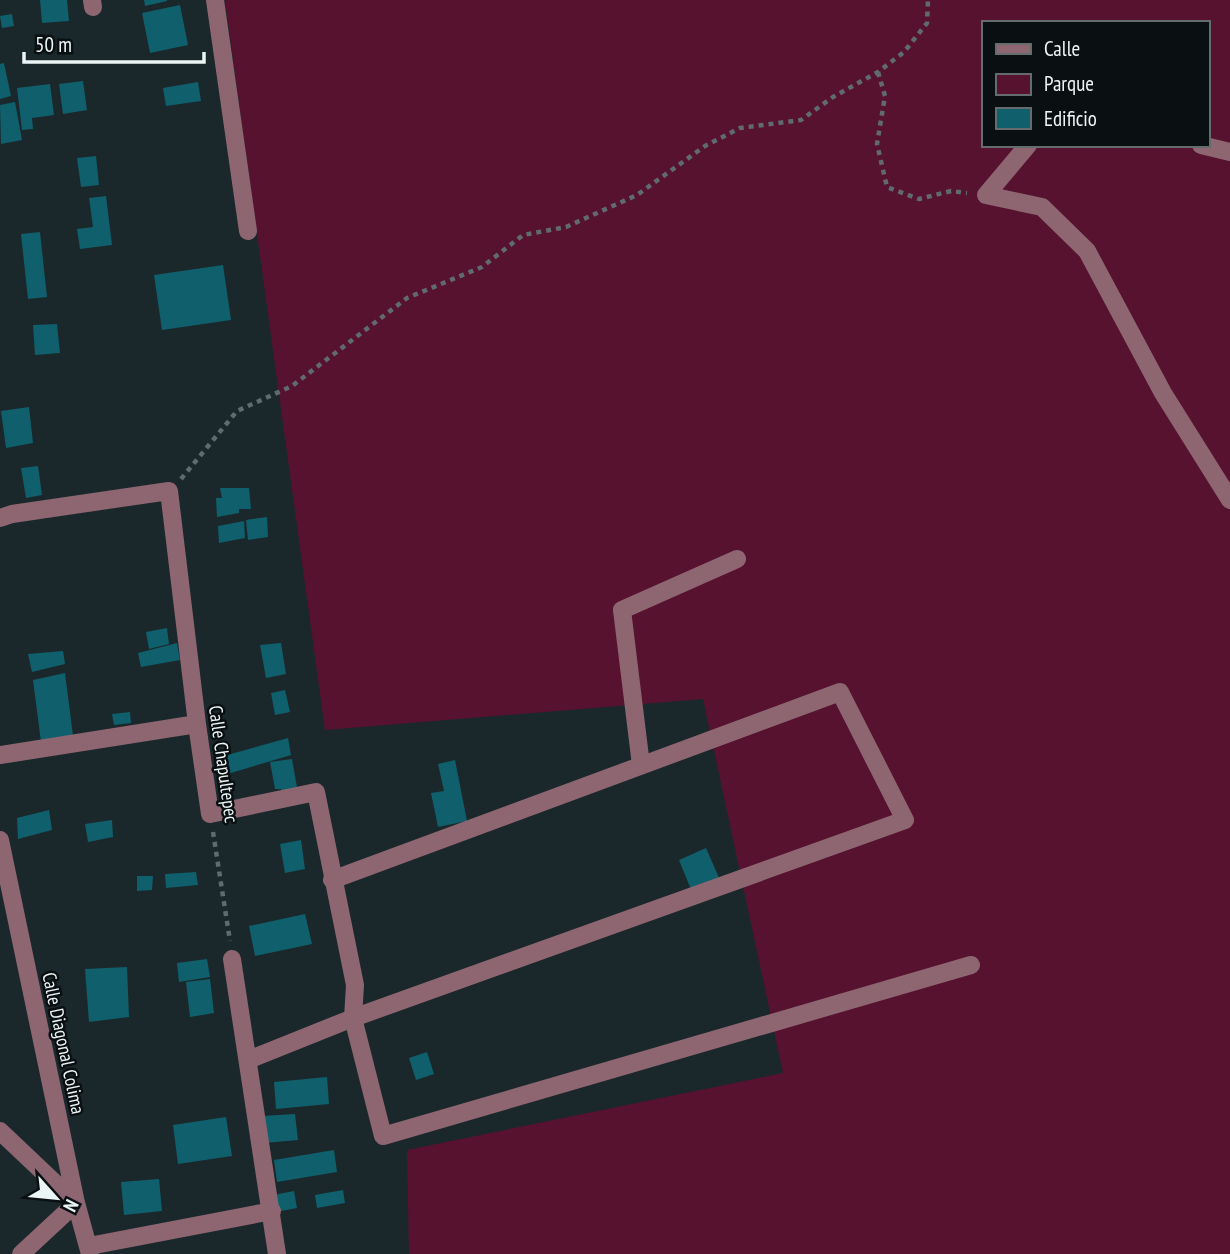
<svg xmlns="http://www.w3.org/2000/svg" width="1230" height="1254" viewBox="0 0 1230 1254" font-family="'PT Sans Narrow',sans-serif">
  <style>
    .green { fill: #571230; fill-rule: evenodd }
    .building { fill: #0f5f6c }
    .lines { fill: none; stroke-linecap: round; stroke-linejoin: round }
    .path { stroke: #606b6e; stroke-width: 4.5; stroke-dasharray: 5 5; stroke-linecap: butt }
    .minor { stroke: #8e6672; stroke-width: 18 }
    .labels { text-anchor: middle; stroke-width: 5; stroke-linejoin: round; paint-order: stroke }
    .street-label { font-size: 19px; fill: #ecf5f6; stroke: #0a1011 }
  </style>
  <rect width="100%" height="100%" fill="#1b282b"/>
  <!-- green -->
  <path class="green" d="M225,0H1230V1254H409L407,1150L783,1073L703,699L325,730ZM983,23H1207V145H983Z"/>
  <!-- building -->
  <path class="building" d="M40,0H67L69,21L42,23Z
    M144,0H167V1L145,6Z
    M180,5L188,45L150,53L142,13Z
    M12,14L14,26L2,28L0,16Z
    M4,63L11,96L0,99V64Z
    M83,81L87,110L63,114L59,84Z
    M198,82L201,101L166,106L163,88Z
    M50,84L54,115L32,118L33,129L22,130L17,88Z
    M15,102L22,140L1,144L0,105Z
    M96,156L99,185L81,187L77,158Z
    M106,196L112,245L80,249L77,229L93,227L89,198Z
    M40,232L47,297L28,299L21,234Z
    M223,265L231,320L162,330L154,275Z
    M57,324L60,353L35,355L33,325Z
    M29,407L33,443L6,448L1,411Z
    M38,466L42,495L26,498L21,468Z
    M220,488H249L251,509H239V513L217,517L216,498H222Z
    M267,517L268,537L248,540L246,520Z
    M244,521L245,538L219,543L218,526Z
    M167,628L169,644L149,649L146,632Z
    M177,643L180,660L141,667L138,653Z
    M281,643L286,674L266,678L260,645Z
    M63,651L65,664L32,672L28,654Z
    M65,673L73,736L41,742L33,680Z
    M285,690L290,712L275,715L271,693Z
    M130,712L131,723L114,725L112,714Z
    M288,738L291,755L224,775L220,757Z
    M292,759L298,793L281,796V789H275L270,762Z
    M455,760L467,821L438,827L431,793L444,791L438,764Z
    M49,810L52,830L18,839L17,818Z
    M112,820L113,837L88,842L85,824Z
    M301,840L305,869L285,873L280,844Z
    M706,848L720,880L692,892L679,860Z
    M196,872L198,885L166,888L165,874Z
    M137,876H153L152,890L137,891Z
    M305,914L312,944L255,956L249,926Z
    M207,959L210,977L179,982L177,963Z
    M127,967L129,1017L89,1022L85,969Z
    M210,979L214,1013L190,1017L186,982Z
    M427,1052L434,1074L416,1080L409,1058Z
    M327,1077L329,1104L276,1109L274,1082Z
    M295,1114L298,1140L264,1143L262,1116Z
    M226,1117L232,1156L178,1164L173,1125Z
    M334,1150L337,1172L277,1182L274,1160Z
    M159,1179L162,1211L124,1215L121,1182Z
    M343,1190L345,1203L317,1208L315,1195Z
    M294,1191L297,1208L276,1212L273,1195Z"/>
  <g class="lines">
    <!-- path -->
    <path class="path" d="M878,72L885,96L877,144L887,187L919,199L951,191L967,193
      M181,479L237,411L292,386L407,298L482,267L523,235L566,227L637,195L705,146L740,128L801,120L833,97L878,72L904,52L927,23L928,0
      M213,832L230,941"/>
    <!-- minor -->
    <path class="minor" d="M92,0L93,7
      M215,0L248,231
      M1028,145L986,195L1042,207L1087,251L1163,393L1230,500
      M1201,145L1230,152
      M0,518L12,514L169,491L197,724L210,814L316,792L355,985L353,1018L383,1136L971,965
      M0,755L197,724
      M641,765L622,610L737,559
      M0,840L76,1203L90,1254
      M232,959L277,1254
      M248,1060L353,1018L905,820L840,692L332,880
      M0,1131L76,1203L21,1254
      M89,1246L272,1211"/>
  </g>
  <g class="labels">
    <!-- street labels -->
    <g class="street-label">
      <text transform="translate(224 764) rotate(82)" y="7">Calle Chapultepec</text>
      <text transform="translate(64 1043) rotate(78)" y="7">Calle Diagonal Colima</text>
    </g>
  </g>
  <!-- legend -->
  <rect x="982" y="21" width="228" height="126" fill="#0a1011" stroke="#646c6d" stroke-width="2"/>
  <rect x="996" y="44" width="35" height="10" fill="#8e6672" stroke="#646c6d" stroke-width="2"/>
  <text x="1044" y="56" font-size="21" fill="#ecf5f6">Calle</text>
  <rect x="996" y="74" width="35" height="21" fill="#571230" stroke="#646c6d" stroke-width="2"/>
  <text x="1044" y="91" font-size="21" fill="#ecf5f6">Parque</text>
  <rect x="996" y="108" width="35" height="21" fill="#0f5f6c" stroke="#646c6d" stroke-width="2"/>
  <text x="1044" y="126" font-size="21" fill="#ecf5f6">Edificio</text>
  <!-- north arrow -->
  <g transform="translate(56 1198) rotate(117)" stroke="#0a1011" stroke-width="5" paint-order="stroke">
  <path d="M0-5L12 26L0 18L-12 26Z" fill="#ecf5f6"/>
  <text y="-10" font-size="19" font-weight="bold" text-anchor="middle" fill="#ecf5f6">N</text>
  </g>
  <!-- scale -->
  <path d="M24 52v10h180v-10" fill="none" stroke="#ecf5f6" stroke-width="3.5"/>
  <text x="35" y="52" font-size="21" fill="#ecf5f6" stroke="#0a1011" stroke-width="5" paint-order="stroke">50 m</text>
</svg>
